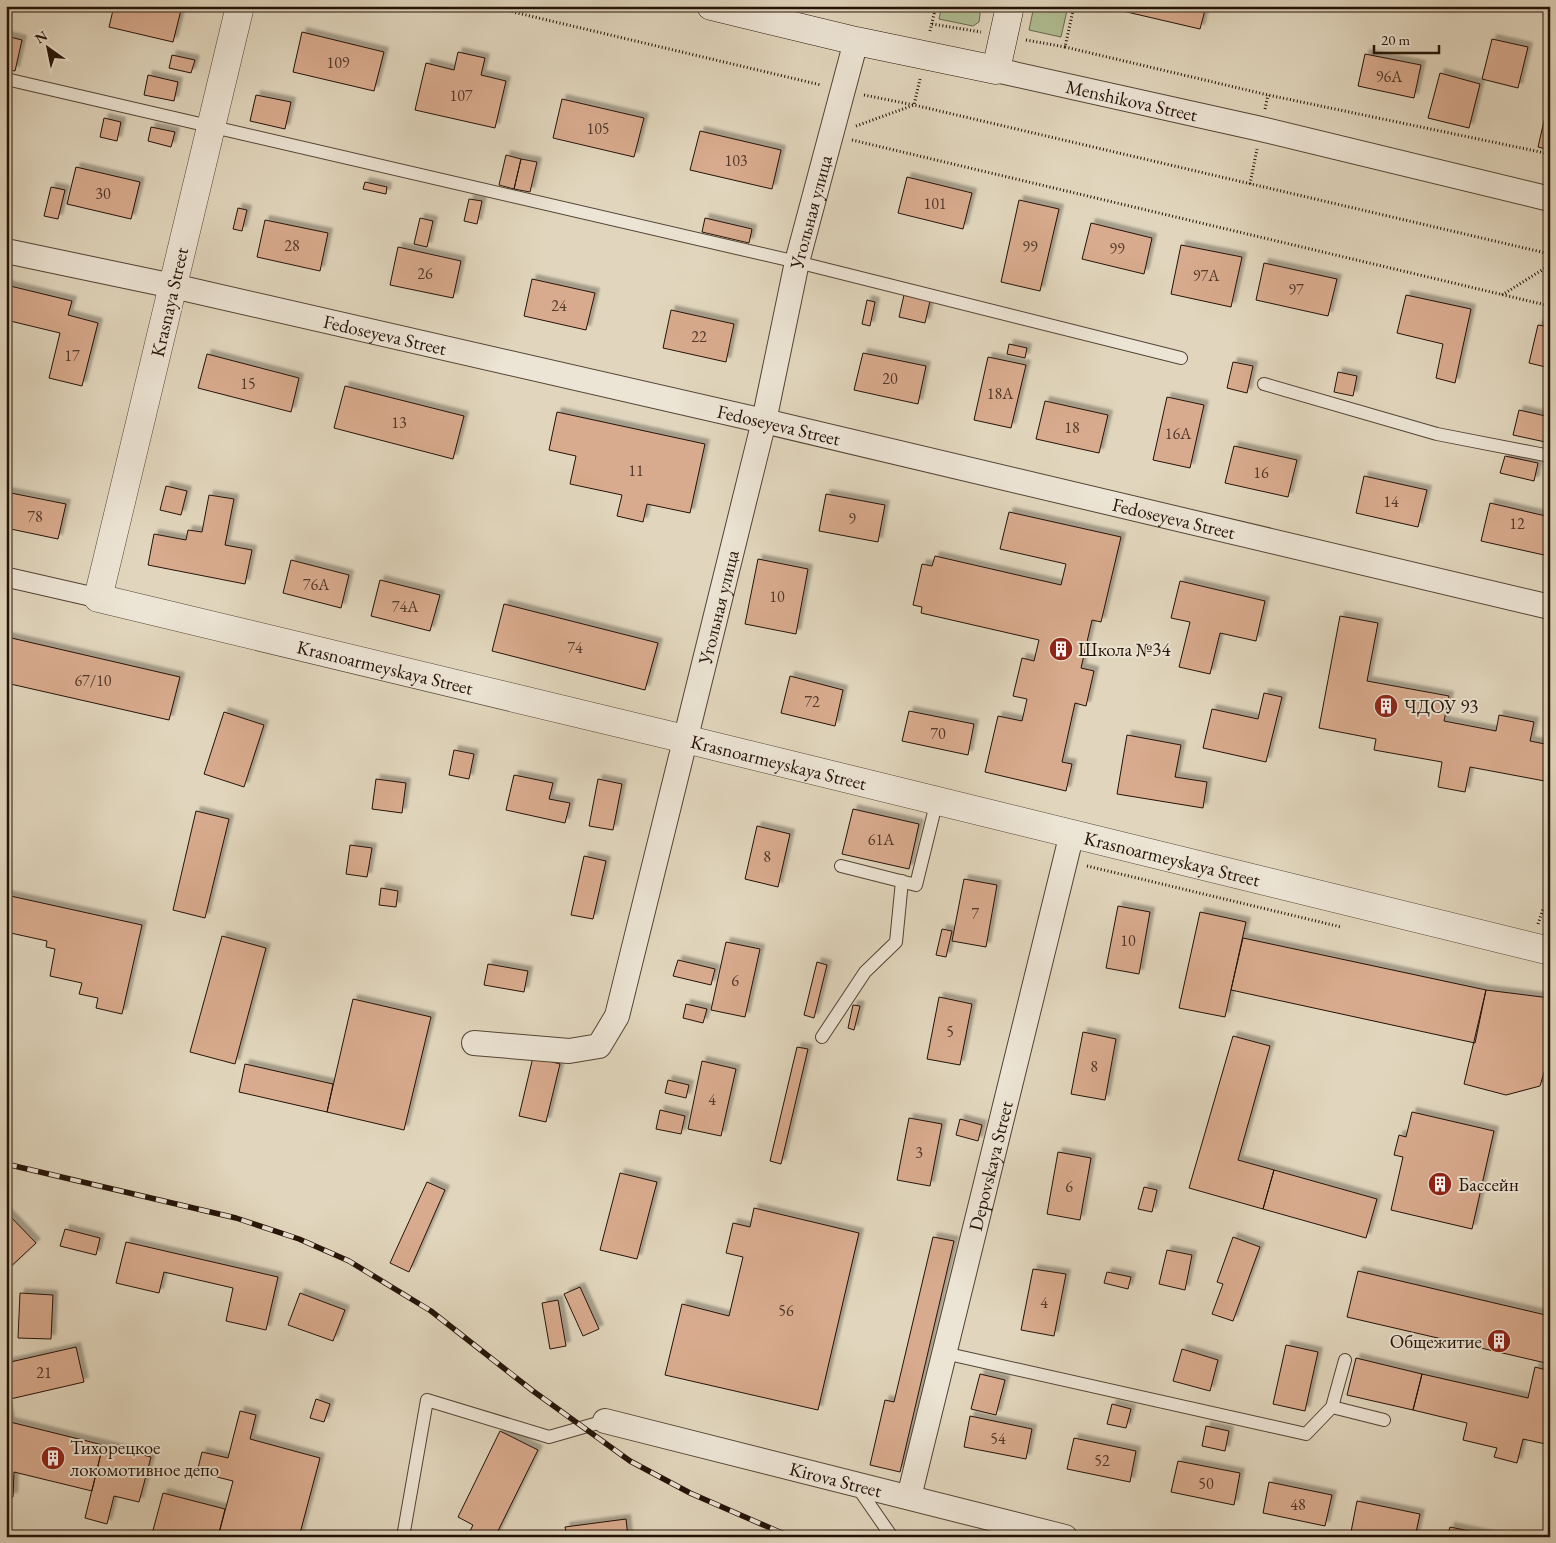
<svg xmlns="http://www.w3.org/2000/svg" width="1556" height="1543" viewBox="0 0 1556 1543" font-family="'EB Garamond',serif">
  <style>
    .green { fill: #b0be93; stroke: #6a684d }
    .building { fill: #d9ab8e; stroke: #241207; filter: url(#shadow) }
    .lines { fill: none; stroke-linecap: round; stroke-linejoin: round }
    .service-casing { stroke: #534334; stroke-width: 14 }
    .pedestrian-casing { stroke: #534334; stroke-width: 21 }
    .minor-casing { stroke: #534334; stroke-width: 26 }
    .tertiary-casing { stroke: #534334; stroke-width: 29 }
    .secondary-casing { stroke: #241207; stroke-width: 29 }
    .path { stroke: #241207; stroke-width: 3; stroke-dasharray: 1 2.5; stroke-linecap: butt }
    .service { stroke: #ece4d4; stroke-width: 12 }
    .pedestrian { stroke: #ece4d4; stroke-width: 19 }
    .minor { stroke: #ece4d4; stroke-width: 24 }
    .tertiary { stroke: #ece4d4; stroke-width: 28 }
    .secondary { stroke: #ece4d4; stroke-width: 28 }
    .rail-casing { stroke: #241207; stroke-width: 5.5 }
    .rail { stroke: #ece4d4; stroke-width: 4; stroke-dasharray: 11; stroke-linecap: butt }
    .labels { text-anchor: middle; stroke-width: 4; stroke-linejoin: round; paint-order: stroke }
    .number-label { font-size: 16px; fill: #513829 }
    .street-label { font-size: 19px; fill: #241207; stroke: #ece4d4 }
    .poi-label { font-size: 19px; fill: #241207; stroke: #ece4d4; text-anchor: start }
  </style>
  <defs>
    <filter id="shadow"><feDropShadow dx="4.5" dy="-4.5" stdDeviation="1" flood-color="#0004"/></filter>
  </defs>
  <rect width="100%" height="100%" fill="#e1d6bd"/>
  <filter id="stains"><feTurbulence type="fractalNoise" baseFrequency=".004" numOctaves="4"/><feColorMatrix values="0 0 0 0 .2 0 0 0 0 .09 0 0 0 0 .02 0 0 0 .5 -.17"/></filter>
  <radialGradient id="worn" r=".72"><stop offset=".6" stop-color="#630" stop-opacity="0"/><stop offset="1" stop-color="#630" stop-opacity=".3"/></radialGradient>
  <!-- green -->
  <path class="green" d="M942,6H978L980,14L979,22L973,26L939,19Z
    M1034,6H1068L1061,37L1029,30Z"/>
  <!-- building -->
  <path class="building" d="M114,6H182L173,42L109,27Z
    M903,6H930L929,12Z
    M1101,6H1206L1200,29Z
    M302,32L384,52L374,91L293,72Z
    M6,36L22,40L15,71L6,69Z
    M1492,39L1528,47L1518,88L1482,79Z
    M458,52L485,58L481,75L506,81L495,128L415,110L426,63L454,70Z
    M1365,54L1421,65L1414,98L1358,86Z
    M172,55L195,60L191,73L169,68Z
    M1440,73L1480,84L1469,128L1428,118Z
    M148,75L178,82L174,101L144,95Z
    M256,95L291,102L285,129L250,121Z
    M562,99L644,118L634,157L553,138Z
    M1549,99H1550V150L1538,147Z
    M104,118L121,122L117,141L100,137Z
    M151,127L175,132L171,147L148,141Z
    M700,131L781,150L772,189L690,170Z
    M506,155L521,159L514,189L499,185Z
    M521,159L537,162L530,192L514,189Z
    M76,167L140,182L131,219L67,204Z
    M907,177L972,193L963,229L898,213Z
    M365,182L387,187L386,194L363,189Z
    M51,187L65,190L58,219L44,216Z
    M469,199L482,201L477,224L464,221Z
    M1019,200L1059,209L1040,291L1001,282Z
    M238,208L247,210L242,231L233,229Z
    M420,218L433,221L427,247L414,244Z
    M705,218L752,229L749,243L702,232Z
    M265,220L328,233L320,271L257,257Z
    M1091,223L1152,238L1144,274L1082,259Z
    M1181,245L1242,257L1231,307L1171,294Z
    M398,247L461,261L453,298L390,285Z
    M1264,263L1337,279L1328,316L1256,300Z
    M532,279L595,293L586,330L524,316Z
    M6,285L72,301L68,315L98,323L82,386L49,378L60,333L6,320Z
    M904,295L930,301L925,323L899,317Z
    M1406,295L1471,309L1455,383L1436,378L1443,344L1397,333Z
    M867,300L875,302L870,326L862,324Z
    M671,310L734,324L726,362L663,348Z
    M1538,325L1550,327V368L1529,363Z
    M1009,344L1027,348L1025,358L1007,354Z
    M863,353L926,366L918,404L854,390Z
    M207,354L299,378L291,412L198,388Z
    M988,357L1026,365L1011,428L974,420Z
    M1233,362L1253,366L1247,393L1227,388Z
    M1338,372L1357,376L1353,396L1334,392Z
    M345,386L464,416L453,459L334,428Z
    M1167,397L1204,405L1190,468L1153,460Z
    M1045,401L1108,415L1099,453L1036,439Z
    M1519,410L1550,417V443L1513,435Z
    M557,412L705,444L690,513L647,504L643,522L617,516L622,495L570,484L576,456L549,450Z
    M1234,446L1297,460L1288,497L1225,483Z
    M1505,456L1538,463L1534,481L1500,473Z
    M1364,476L1427,490L1418,527L1356,513Z
    M166,486L187,491L181,515L160,510Z
    M6,492L66,504L58,539L6,528Z
    M826,494L885,505L878,542L819,531Z
    M209,495L234,499L225,545L252,550L245,584L148,565L154,534L186,540L188,530L202,532Z
    M1490,503L1550,517V530L1544,555L1481,541Z
    M1009,512L1121,537L1101,622L1092,620L1081,668L1094,671L1086,706L1075,703L1062,762L1072,764L1066,791L985,772L998,716L1022,721L1027,699L1013,696L1022,658L1034,661L1039,640L921,613L922,607L913,605L922,564L932,566L935,556L1061,585L1066,564L1000,549Z
    M758,559L808,569L796,634L745,624Z
    M291,560L349,575L341,608L283,593Z
    M380,580L440,595L430,631L371,616Z
    M1180,581L1265,601L1256,641L1220,633L1210,674L1179,667L1190,622L1171,618Z
    M504,604L658,643L645,690L492,651Z
    M1340,616L1378,623L1367,681L1449,696L1444,721L1496,731L1499,715L1534,722L1530,741L1550,745V782L1470,767L1465,792L1438,787L1442,762L1374,750L1376,739L1319,728Z
    M7,637L180,677L169,720L6,683Z
    M790,676L843,690L835,726L781,713Z
    M1264,693L1282,697L1266,762L1203,748L1212,709L1258,719Z
    M909,711L974,724L968,755L902,741Z
    M224,712L264,725L244,787L204,774Z
    M1127,735L1181,745L1175,777L1207,782L1203,808L1117,794Z
    M454,750L474,754L469,779L449,775Z
    M514,775L553,783L549,799L570,803L565,823L506,810Z
    M376,779L406,783L402,813L372,809Z
    M598,779L622,784L613,830L589,826Z
    M853,809L919,824L909,869L842,854Z
    M196,811L229,819L205,918L173,910Z
    M757,826L790,834L778,887L745,879Z
    M350,845L372,848L367,877L346,874Z
    M584,856L606,861L593,919L571,915Z
    M964,879L997,885L986,947L952,941Z
    M381,888L398,891L396,907L379,905Z
    M6,895L142,925L122,1014L96,1008L98,998L79,994L82,983L50,976L55,949L46,947L47,941L6,932Z
    M1118,906L1150,912L1139,974L1106,968Z
    M1200,912L1246,922L1225,1017L1179,1008Z
    M942,929L952,931L946,957L936,955Z
    M222,936L266,948L235,1064L190,1052Z
    M1243,938L1486,990L1475,1043L1231,990Z
    M726,942L760,949L745,1017L711,1010Z
    M678,960L715,969L711,985L673,976Z
    M817,962L827,965L814,1018L804,1015Z
    M488,964L528,971L524,992L484,985Z
    M1486,990L1550,998V1052L1540,1086L1506,1095L1464,1084Z
    M939,997L972,1004L960,1065L927,1059Z
    M353,999L431,1017L404,1130L327,1112Z
    M686,1004L707,1009L703,1023L683,1018Z
    M853,1005L860,1006L854,1030L848,1028Z
    M1083,1032L1116,1039L1105,1100L1071,1094Z
    M1233,1036L1270,1046L1238,1160L1274,1170L1263,1209L1189,1188Z
    M797,1047L808,1049L781,1164L770,1161Z
    M533,1057L560,1064L546,1122L519,1116Z
    M702,1061L736,1069L721,1136L688,1129Z
    M245,1064L333,1084L327,1112L239,1092Z
    M668,1080L689,1085L686,1098L665,1093Z
    M660,1110L685,1116L681,1134L656,1129Z
    M1412,1112L1494,1131L1472,1229L1391,1210L1403,1157L1394,1155L1399,1135L1406,1137Z
    M909,1118L942,1124L930,1186L897,1180Z
    M960,1119L982,1125L978,1141L956,1135Z
    M1058,1152L1091,1158L1080,1220L1047,1214Z
    M1274,1170L1377,1199L1366,1238L1263,1209Z
    M620,1173L657,1182L637,1259L600,1250Z
    M427,1182L445,1190L409,1272L390,1263Z
    M1144,1187L1157,1190L1152,1212L1138,1209Z
    M754,1208L859,1233L818,1410L665,1375L682,1304L729,1316L743,1257L726,1253L733,1223L750,1227Z
    M6,1212L36,1243L6,1271Z
    M65,1229L100,1238L96,1255L60,1246Z
    M933,1237L954,1241L900,1472L870,1465L885,1400L894,1402Z
    M1233,1237L1260,1247L1233,1321L1212,1314L1223,1284L1217,1282Z
    M126,1242L278,1277L266,1330L226,1321L233,1288L164,1272L159,1293L116,1283Z
    M1167,1250L1192,1255L1185,1290L1159,1284Z
    M1033,1269L1066,1274L1054,1336L1021,1330Z
    M1358,1271L1550,1316V1364L1347,1317Z
    M1107,1272L1131,1277L1128,1289L1104,1283Z
    M580,1287L599,1329L583,1336L564,1294Z
    M20,1293L53,1295L51,1339L18,1338Z
    M300,1293L345,1310L333,1341L288,1325Z
    M558,1300L566,1346L550,1349L542,1303Z
    M1286,1345L1318,1352L1305,1411L1273,1404Z
    M76,1347L84,1382L6,1400V1363Z
    M1182,1349L1218,1360L1210,1391L1173,1381Z
    M1356,1358L1422,1374L1413,1410L1347,1395Z
    M1535,1367L1550,1371V1445L1523,1439L1517,1463L1494,1457L1497,1448L1463,1440L1467,1423L1413,1410L1422,1374L1528,1398Z
    M980,1374L1005,1380L996,1415L971,1409Z
    M316,1399L330,1404L324,1422L310,1418Z
    M6,1404L10,1422L103,1445L92,1491L14,1472L13,1497H6Z
    M1112,1404L1131,1409L1126,1428L1107,1424Z
    M240,1411L256,1415L250,1439L320,1458L299,1537H218L233,1481L197,1472L202,1452L228,1458Z
    M970,1416L1032,1429L1026,1459L964,1447Z
    M1206,1426L1229,1431L1225,1451L1202,1446Z
    M500,1431L538,1450L495,1537H467L473,1525L458,1517Z
    M1074,1438L1136,1451L1130,1482L1067,1469Z
    M103,1445L151,1457L139,1502L114,1496L107,1524L85,1518Z
    M1178,1461L1240,1473L1234,1505L1171,1492Z
    M1269,1482L1332,1495L1325,1526L1263,1513Z
    M163,1493L225,1509L218,1537H160L152,1534Z
    M1357,1501L1420,1514L1415,1537H1373L1351,1532Z
    M626,1519L628,1537H567L565,1527Z
    M1450,1527L1498,1537H1447Z"/>
  <g class="lines">
    <!-- service casing -->
    <g class="service-casing">
      <path id="service" d="M6,79L797,262L1181,358
        M1264,384L1437,434L1550,456
        M841,866L916,885L937,800
        M822,1037L865,972L896,942L902,881
        M944,1353L1306,1434L1332,1407L1384,1420
        M1332,1407L1345,1360
        M856,1485L892,1537
        M403,1537L427,1400L549,1437L605,1421"/>
    </g>
    <!-- pedestrian casing -->
    <g class="pedestrian-casing">
      <path id="pedestrian" d="M6,577L98,598"/>
    </g>
    <!-- minor casing -->
    <g class="minor-casing">
      <g id="minor">
        <path id="s1" d="M996,70L1261,129L1550,199"/>
        <path id="s2" d="M6,251L173,286L764,421L1550,607"/>
        <path id="s3" d="M474,1043L569,1051L599,1046L617,1016L764,421L797,262L856,41"/>
        <path id="s4" d="M605,1421L1065,1537"/>
        <path id="s5" d="M909,1497L1072,833"/>
      </g>
    </g>
    <!-- tertiary casing -->
    <g class="tertiary-casing">
      <g id="tertiary">
        <path id="s6" d="M240,6L98,598L685,739L1550,951"/>
      </g>
    </g>
    <!-- secondary casing -->
    <g class="secondary-casing">
      <path id="secondary" d="M711,6L856,41L996,70L1010,6"/>
    </g>
    <!-- path -->
    <path class="path" d="M488,6L821,85
      M932,24L981,32
      M930,31L936,6
      M1026,40L1065,47L1074,6
      M1065,47L1268,95L1550,154
      M864,95L914,105L1550,254
      M1265,109L1268,95
      M856,126L914,105L920,79
      M852,140L1550,306
      M1250,184L1257,149
      M1502,295L1550,265
      M1087,866L1341,927
      M1538,924L1543,909L1550,910"/>
    <!-- service -->
    <use href="#service" class="service"/>
    <!-- pedestrian -->
    <use href="#pedestrian" class="pedestrian"/>
    <!-- minor -->
    <use href="#minor" class="minor"/>
    <!-- tertiary -->
    <use href="#tertiary" class="tertiary"/>
    <!-- secondary -->
    <use href="#secondary" class="secondary"/>
    <!-- rail casing -->
    <g class="rail-casing">
      <path id="rail" d="M6,1164L236,1218L299,1239L349,1261L431,1311L533,1391L630,1461L690,1493L791,1537"/>
    </g>
    <!-- rail -->
    <use href="#rail" class="rail"/>
  </g>
  <!-- icons -->
  <defs>
    <g id="building-disc" transform="scale(1.25)"><circle r="9.5" fill="#8f2418" stroke="#ece4d4"/><path d="M-4-6H4V6H1V3H-1V6H-4ZM-2.5-4.3h1.7v1.8h-1.7ZM.8-4.3h1.7v1.8H.8ZM-2.5-1h1.7V.8h-1.7ZM.8-1h1.7V.8H.8Z" fill="#fff"/></g>
  </defs>
  <g fill-rule="evenodd">
    <use href="#building-disc" x="1061" y="649"/>
    <use href="#building-disc" x="1386" y="706"/>
    <use href="#building-disc" x="1440" y="1184"/>
    <use href="#building-disc" x="1499" y="1341"/>
    <use href="#building-disc" x="53" y="1458"/>
  </g>
  <g class="labels">
    <!-- number labels -->
    <g class="number-label">
      <text x="338" y="68">109</text>
      <text x="1389" y="82">96А</text>
      <text x="461" y="101">107</text>
      <text x="598" y="134">105</text>
      <text x="736" y="166">103</text>
      <text x="103" y="199">30</text>
      <text x="935" y="209">101</text>
      <text x="292" y="251">28</text>
      <text x="1030" y="252">99</text>
      <text x="1117" y="254">99</text>
      <text x="425" y="279">26</text>
      <text x="1206" y="281">97А</text>
      <text x="1296" y="295">97</text>
      <text x="559" y="311">24</text>
      <text x="699" y="342">22</text>
      <text x="72" y="361">17</text>
      <text x="890" y="384">20</text>
      <text x="248" y="389">15</text>
      <text x="1000" y="399">18А</text>
      <text x="399" y="428">13</text>
      <text x="1072" y="433">18</text>
      <text x="1178" y="439">16А</text>
      <text x="636" y="476">11</text>
      <text x="1261" y="478">16</text>
      <text x="1391" y="507">14</text>
      <text x="35" y="522">78</text>
      <text x="852" y="524">9</text>
      <text x="1517" y="529">12</text>
      <text x="316" y="590">76А</text>
      <text x="777" y="602">10</text>
      <text x="405" y="612">74А</text>
      <text x="575" y="653">74</text>
      <text x="93" y="686">67/10</text>
      <text x="812" y="707">72</text>
      <text x="938" y="739">70</text>
      <text x="881" y="845">61А</text>
      <text x="767" y="862">8</text>
      <text x="975" y="919">7</text>
      <text x="1128" y="946">10</text>
      <text x="735" y="986">6</text>
      <text x="950" y="1037">5</text>
      <text x="1094" y="1072">8</text>
      <text x="712" y="1105">4</text>
      <text x="919" y="1158">3</text>
      <text x="1069" y="1192">6</text>
      <text x="1044" y="1308">4</text>
      <text x="786" y="1316">56</text>
      <text x="44" y="1378">21</text>
      <text x="998" y="1444">54</text>
      <text x="1102" y="1466">52</text>
      <text x="1206" y="1489">50</text>
      <text x="1298" y="1510">48</text>
    </g>
    <!-- street labels -->
    <g class="street-label">
      <text dy="7" stroke="none"><textPath href="#s1" startOffset="139">Menshikova Street</textPath></text>
      <text dy="7" stroke="none"><textPath href="#s3" startOffset="988">Угольная улица</textPath></text>
      <text transform="translate(169 302) rotate(-77)" y="7">Krasnaya Street</text>
      <text dy="7" stroke="none"><textPath href="#s2" startOffset="388">Fedoseyeva Street</textPath></text>
      <text dy="7" stroke="none"><textPath href="#s2" startOffset="792">Fedoseyeva Street</textPath></text>
      <text dy="7" stroke="none"><textPath href="#s2" startOffset="1198">Fedoseyeva Street</textPath></text>
      <text dy="7" stroke="none"><textPath href="#s3" startOffset="582">Угольная улица</textPath></text>
      <text dy="7" stroke="none"><textPath href="#s6" startOffset="904">Krasnoarmeyskaya Street</textPath></text>
      <text dy="7" stroke="none"><textPath href="#s6" startOffset="1309">Krasnoarmeyskaya Street</textPath></text>
      <text dy="7" stroke="none"><textPath href="#s6" startOffset="1714">Krasnoarmeyskaya Street</textPath></text>
      <text dy="7" stroke="none"><textPath href="#s5" startOffset="341">Depovskaya Street</textPath></text>
      <text dy="7" stroke="none"><textPath href="#s4" startOffset="238">Kirova Street</textPath></text>
    </g>
    <!-- poi labels -->
    <g class="poi-label">
      <text x="1078" y="656">Школа №34</text>
      <text x="1404" y="713">ЧДОУ 93</text>
      <text x="1458" y="1191">Бассейн</text>
      <text x="1482" y="1348" text-anchor="end">Общежитие</text>
      <text x="70" y="1454">Тихорецкое<tspan x="70" dy="22">локомотивное депо</tspan></text>
    </g>
  </g>
  <!-- margin -->
  <rect width="1556" height="1543" fill="none" stroke="#e1d6bd" stroke-width="25"/>
  <rect x="8" y="8" width="1541" height="1528" fill="none" stroke="#241207" stroke-width="2.5"/>
  <rect x="12" y="12" width="1531" height="1518" fill="none" stroke="#241207"/>
  <!-- north arrow -->
  <g transform="translate(48 48) rotate(327)" stroke="#ece4d4" stroke-width="4" paint-order="stroke">
  <path d="M0-4L9 19L0 12L-9 19Z" fill="#241207"/>
  <text y="-8" font-size="14" font-weight="bold" text-anchor="middle" fill="#241207">N</text>
  </g>
  <!-- scale -->
  <path d="M1374 45v8h65v-8" fill="none" stroke="#241207" stroke-width="2.5"/>
  <text x="1381" y="45" font-size="15" fill="#241207" stroke="#ece4d4" stroke-width="4" paint-order="stroke">20 m</text>
  <rect width="100%" height="100%" filter="url(#stains)"/>
  <rect width="100%" height="100%" fill="url(#worn)"/>
</svg>
